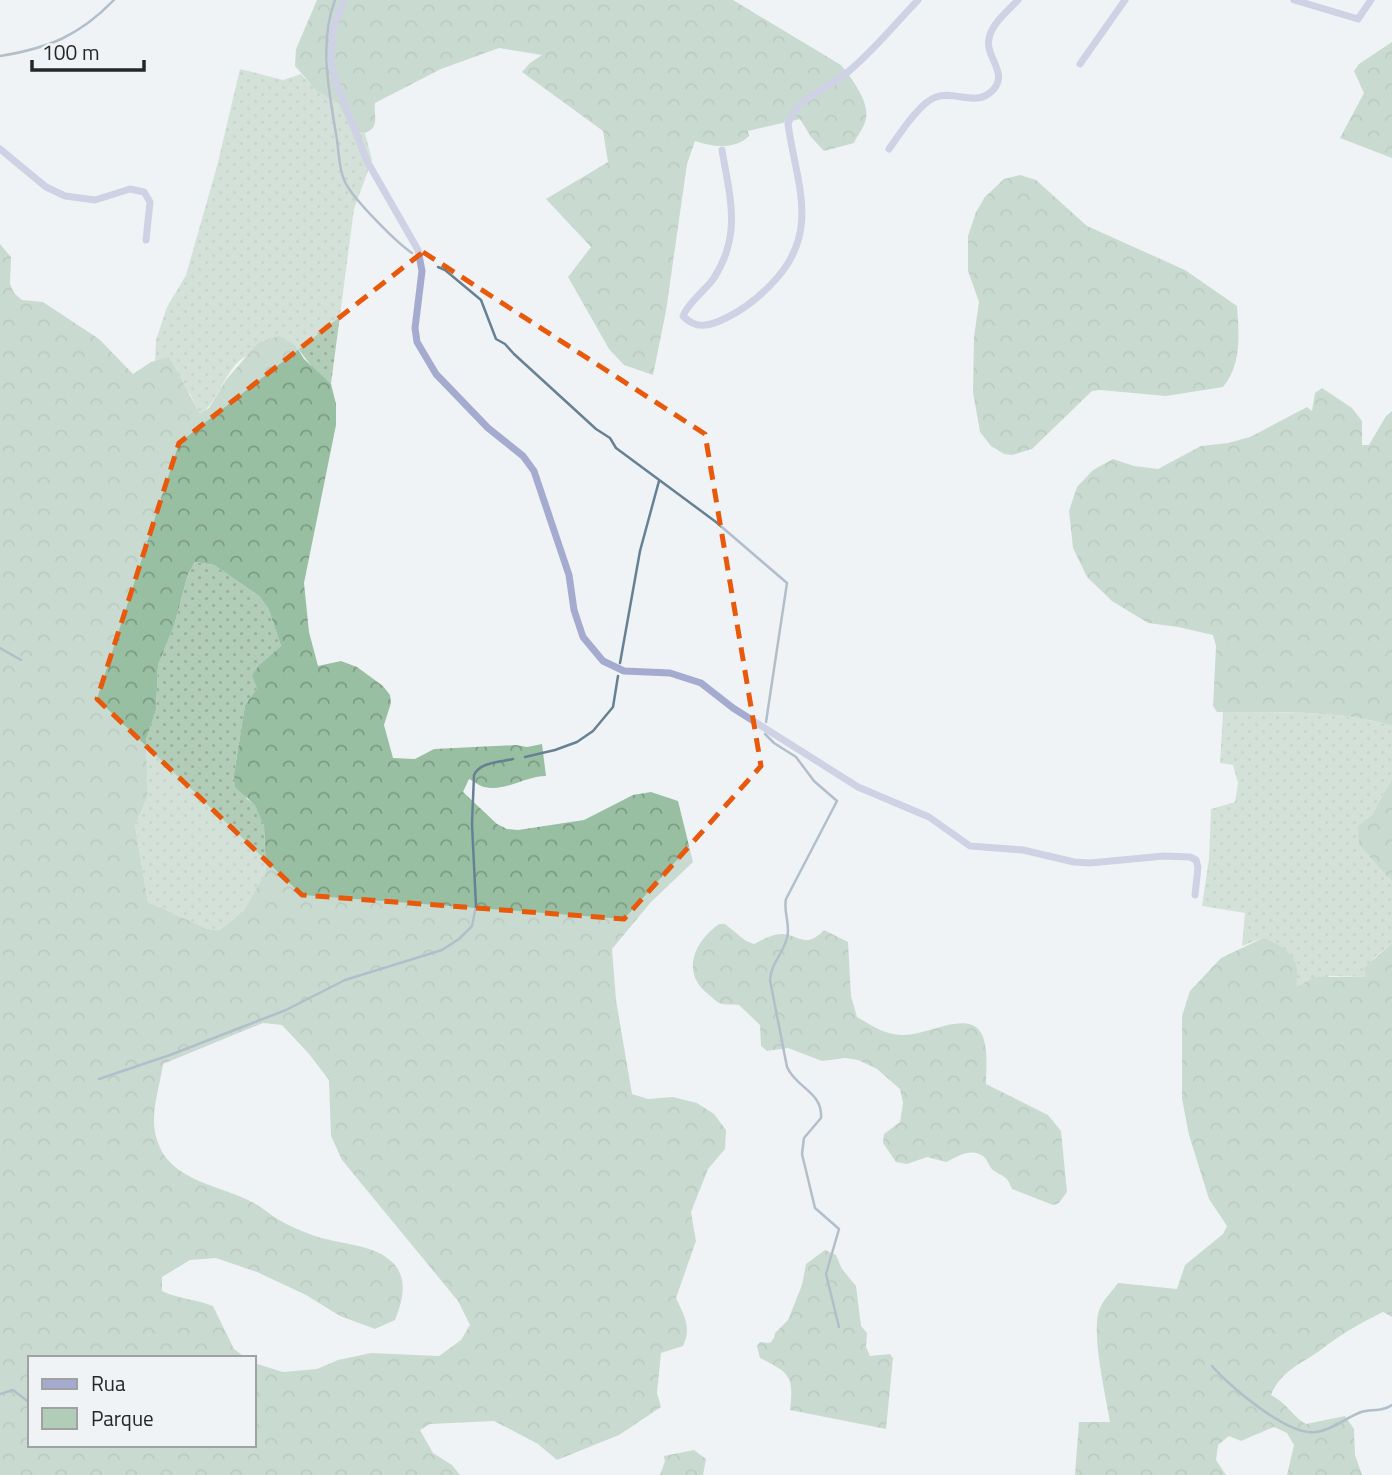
<svg xmlns="http://www.w3.org/2000/svg" width="1392" height="1475" viewBox="0 0 1392 1475" font-family="'Titillium Web',sans-serif">
  <style>
    .green { fill: url(#green-dots) }
    .forest { fill: url(#forest-crowns); fill-rule: evenodd }
    .lines { fill: none; stroke-linecap: round; stroke-linejoin: round }
    .stream { stroke: #678194; stroke-width: 2.5 }
    .minor { stroke: #a5abcf; stroke-width: 7 }
    .marked { fill: none; stroke: #e8590c; stroke-width: 5; stroke-dasharray: 14 9; stroke-linejoin: round }
  </style>
  <defs>
    <pattern id="green-dots" width="8" height="8" patternUnits="userSpaceOnUse" patternTransform="scale(1.75)"><rect width="8" height="8" fill="#b1cdb7"/><path d="M2 2h.1M6 6h.1" fill="none" stroke="#98b09d" stroke-width="1.8" stroke-linecap="round"/></pattern>
    <pattern id="forest-crowns" width="20" height="18" patternUnits="userSpaceOnUse" patternTransform="scale(1.75)"><rect width="20" height="18" fill="#99bfa2"/><path d="M2 6a3 3 0 1 1 6 0M12 15a3 3 0 1 1 6 0" fill="none" stroke="#7d9b84"/></pattern>
  </defs>
  <rect width="100%" height="100%" fill="#f0f3f6"/>
  <!-- green -->
  <path class="green" d="M240,69L283,80L301,74C311,86 323,92 335,102C349,113 346,125 365,133L372,160L354,209L331,384L316,372L296,346C285,348 251,353 243,358C226,369 218,402 200,415L190,394L155,361L156,340L167,307L186,275L217,166Z
    M195,562L214,565L259,596L268,608L281,646L260,664L257,688L245,705L234,774L247,799L256,805L264,826L266,873L244,910L220,930L208,929L148,902L135,825L148,796L146,740L156,710L158,665L174,626L188,574Z
    M1223,712C1278,713 1339,709 1392,726V779L1371,816L1359,845L1392,882V943L1374,958L1366,977L1330,976L1297,987L1263,938L1242,946L1245,913L1202,906L1209,858L1211,809L1235,802L1238,783L1233,765L1220,763Z"/>
  <!-- forest -->
  <path class="forest" d="M317,0H733L841,65C852,79 872,104 865,122C863,129 857,136 854,143L824,151L811,137L800,119L748,131L749,136C735,150 712,147 695,141L687,164L666,311L653,375L624,365L609,349L568,277L591,247L546,199L608,162L603,131L522,72L530,63L542,55L499,48L441,69L375,103C373,115 381,127 365,133L352,128L338,104L316,90L295,66L296,49Z
    M1392,42V158L1340,138L1364,93L1354,71L1359,64Z
    M1020,175L1036,180L1087,226L1185,270L1237,306C1239,333 1242,365 1223,387L1166,396L1100,390L1092,391L1032,449L1012,455L1004,454L991,446L980,432L973,392L974,337L979,302L968,271V236L976,212L985,197L1004,179Z
    M0,244L11,257L10,284L14,293L22,300L43,302L99,339L133,374L151,362L169,357L200,414L209,408L226,380L258,343L279,336L296,346L304,359L331,384L336,404V425L304,583L309,632L318,666L341,661L357,667L383,686L390,695L391,703L384,725L393,758L415,759L434,749L516,745L527,747L542,744L546,776C525,776 506,792 484,787C479,786 474,781 469,779L463,792L497,824L507,829L518,830L584,820L633,795L651,792L678,801L693,862L651,902L612,949L616,1000L632,1094L648,1099L673,1097L697,1103L714,1114L726,1130L725,1149L708,1169L691,1212L696,1241L676,1298C684,1315 692,1328 683,1346L661,1353L657,1393L661,1407L619,1435L557,1460L538,1444L494,1421L430,1424L420,1430L433,1453L452,1465L460,1475H0ZM195,562L214,565L259,596L268,608L281,646L260,664L252,675L257,688L245,705L234,774L235,787L255,805L264,826L266,872L244,910L220,930L208,929L148,902L135,825L148,796L146,740L156,710L158,665L174,626L188,574ZM263,1023L282,1025L309,1054L329,1080L331,1136L342,1160L458,1301L470,1325L461,1340L439,1356L371,1353L338,1360L317,1369L283,1372L254,1363V1445H30V1358H246L234,1349L213,1306C195,1299 179,1299 162,1291V1277L190,1260L216,1258L257,1272L306,1295L340,1316L375,1329L395,1320C403,1300 409,1277 391,1261C372,1244 339,1244 315,1236C304,1232 291,1227 281,1221C270,1215 261,1206 250,1201C214,1183 164,1180 155,1132C151,1110 160,1086 163,1064Z
    M1322,388L1352,408L1362,421V445H1369L1386,416L1392,411V726C1339,709 1273,713 1217,712L1213,706L1216,646L1213,635L1178,627L1148,623L1112,601L1087,577L1073,548L1069,511L1077,487L1093,470L1113,459L1134,466L1158,469L1201,446L1228,443L1250,437L1307,407L1312,411L1315,393Z
    M1392,779V882L1359,845L1358,826L1371,816Z
    M719,924H725L746,941L754,944C762,940 772,934 782,934C798,934 805,950 824,930L848,942L851,996L857,1017C871,1025 885,1035 902,1035C932,1036 982,999 986,1051C987,1062 986,1074 986,1084L1048,1115L1061,1131L1067,1192L1059,1203L1053,1205L1012,1189C1006,1174 1004,1178 993,1170C989,1167 988,1160 983,1156C970,1147 957,1157 946,1162L927,1157L907,1164L896,1162L883,1143L884,1134L900,1122L903,1103L900,1089L877,1069L858,1060L845,1058L822,1061L788,1048L767,1051L761,1046L760,1025L739,1005C733,1004 727,1005 722,1004C717,1003 712,997 708,994C680,972 695,941 719,924Z
    M1263,938C1277,943 1294,952 1297,969C1298,975 1296,982 1297,987L1315,977H1366L1364,968L1392,943V1317L1383,1312C1361,1323 1341,1334 1322,1349C1302,1364 1281,1370 1271,1395C1288,1404 1290,1414 1306,1424L1345,1416L1354,1429L1355,1455L1362,1475H1287L1294,1445L1287,1433L1274,1427L1241,1441L1229,1436L1218,1445L1216,1460L1226,1475H1075L1079,1422H1110C1106,1396 1089,1327 1101,1306C1105,1298 1113,1290 1118,1283L1177,1289L1185,1265L1223,1234L1227,1226L1209,1199L1189,1135L1182,1099V1016L1190,991L1221,958Z
    M825,1250L836,1255L842,1269L856,1286L861,1326L867,1333L866,1347L870,1356L890,1354L893,1358L886,1429L790,1410C794,1376 790,1373 760,1358L757,1346L760,1342L770,1343L774,1338L775,1333L788,1320L802,1285L806,1264Z
    M694,1450L706,1459L703,1475H660L665,1461L664,1456Z"/>
  <g class="lines">
    <!-- stream -->
    <path class="stream" d="M335,0C318,44 330,96 337,140C339,154 339,170 345,182C353,199 397,243 412,253
      M0,56C49,48 79,36 114,0
      M438,267L445,270L481,300L496,339L505,344L514,354L596,429L610,438L616,448L716,522L787,583L766,722
      M0,648L21,660
      M620,663L640,551L659,481
      M765,734L774,743L796,757L814,781L837,801L786,899C783,912 791,926 787,938C783,954 771,963 770,980L787,1067C796,1088 823,1092 821,1118L804,1138L802,1154L815,1208L839,1229L826,1274L839,1327
      M525,757L555,750L577,742L593,731L613,707L618,676
      M99,1079L170,1055L286,1010L345,980L442,950L459,939L472,926L476,906L472,824L474,775C480,762 500,762 513,759
      M1212,1366C1229,1386 1289,1437 1316,1432C1333,1430 1345,1418 1361,1412C1371,1409 1383,1412 1392,1405
      M0,1394L13,1390L30,1403
      M145,1445H164"/>
    <!-- minor -->
    <path class="minor" d="M344,0L333,28L331,61L336,82L367,161L418,250L422,271L415,328L417,342L436,374L488,428L523,456L534,471L569,575L574,610L583,637L603,661L624,671L670,673L701,683L733,708L858,787L929,817L970,846L1023,850L1074,862L1090,863L1164,856L1190,857L1196,860L1198,867L1195,895
      M1294,0L1358,19L1371,0
      M1080,64L1125,0
      M0,149L46,187L65,196L95,200L130,189L144,192L150,202L146,240
      M889,149C899,135 919,103 936,97C955,90 976,108 993,90C1009,73 985,57 989,39C991,24 1009,10 1018,0
      M722,150C730,198 742,234 714,278C705,291 689,301 683,316C696,330 710,326 726,318C747,308 762,295 777,278C820,229 796,182 788,124C798,96 827,90 849,71C874,50 895,24 918,0"/>
  </g>
  <!-- marked area -->
  <path d="M0 0H1392V1475H0ZM423,252L705,434L761,766L624,919L302,895L97,699L179,443Z" fill="#f0f3f6" fill-opacity=".55" fill-rule="evenodd"/>
  <path class="marked" d="M423,252L705,434L761,766L624,919L302,895L97,699L179,443Z"/>
  <!-- legend -->
  <rect x="28" y="1356" width="228" height="91" fill="#f0f3f6" stroke="#9fa1a3" stroke-width="2"/>
  <rect x="42" y="1379" width="35" height="10" fill="#a5abcf" stroke="#9fa1a3" stroke-width="2"/>
  <text x="91" y="1391" font-size="21" fill="#252627">Rua</text>
  <rect x="42" y="1408" width="35" height="21" fill="#b1cdb7" stroke="#9fa1a3" stroke-width="2"/>
  <text x="91" y="1426" font-size="21" fill="#252627">Parque</text>
  <!-- scale -->
  <path d="M32 60v10h112v-10" fill="none" stroke="#252627" stroke-width="3.5"/>
  <text x="42" y="60" font-size="21" fill="#252627" stroke="#f0f3f6" stroke-width="5" paint-order="stroke">100 m</text>
</svg>
